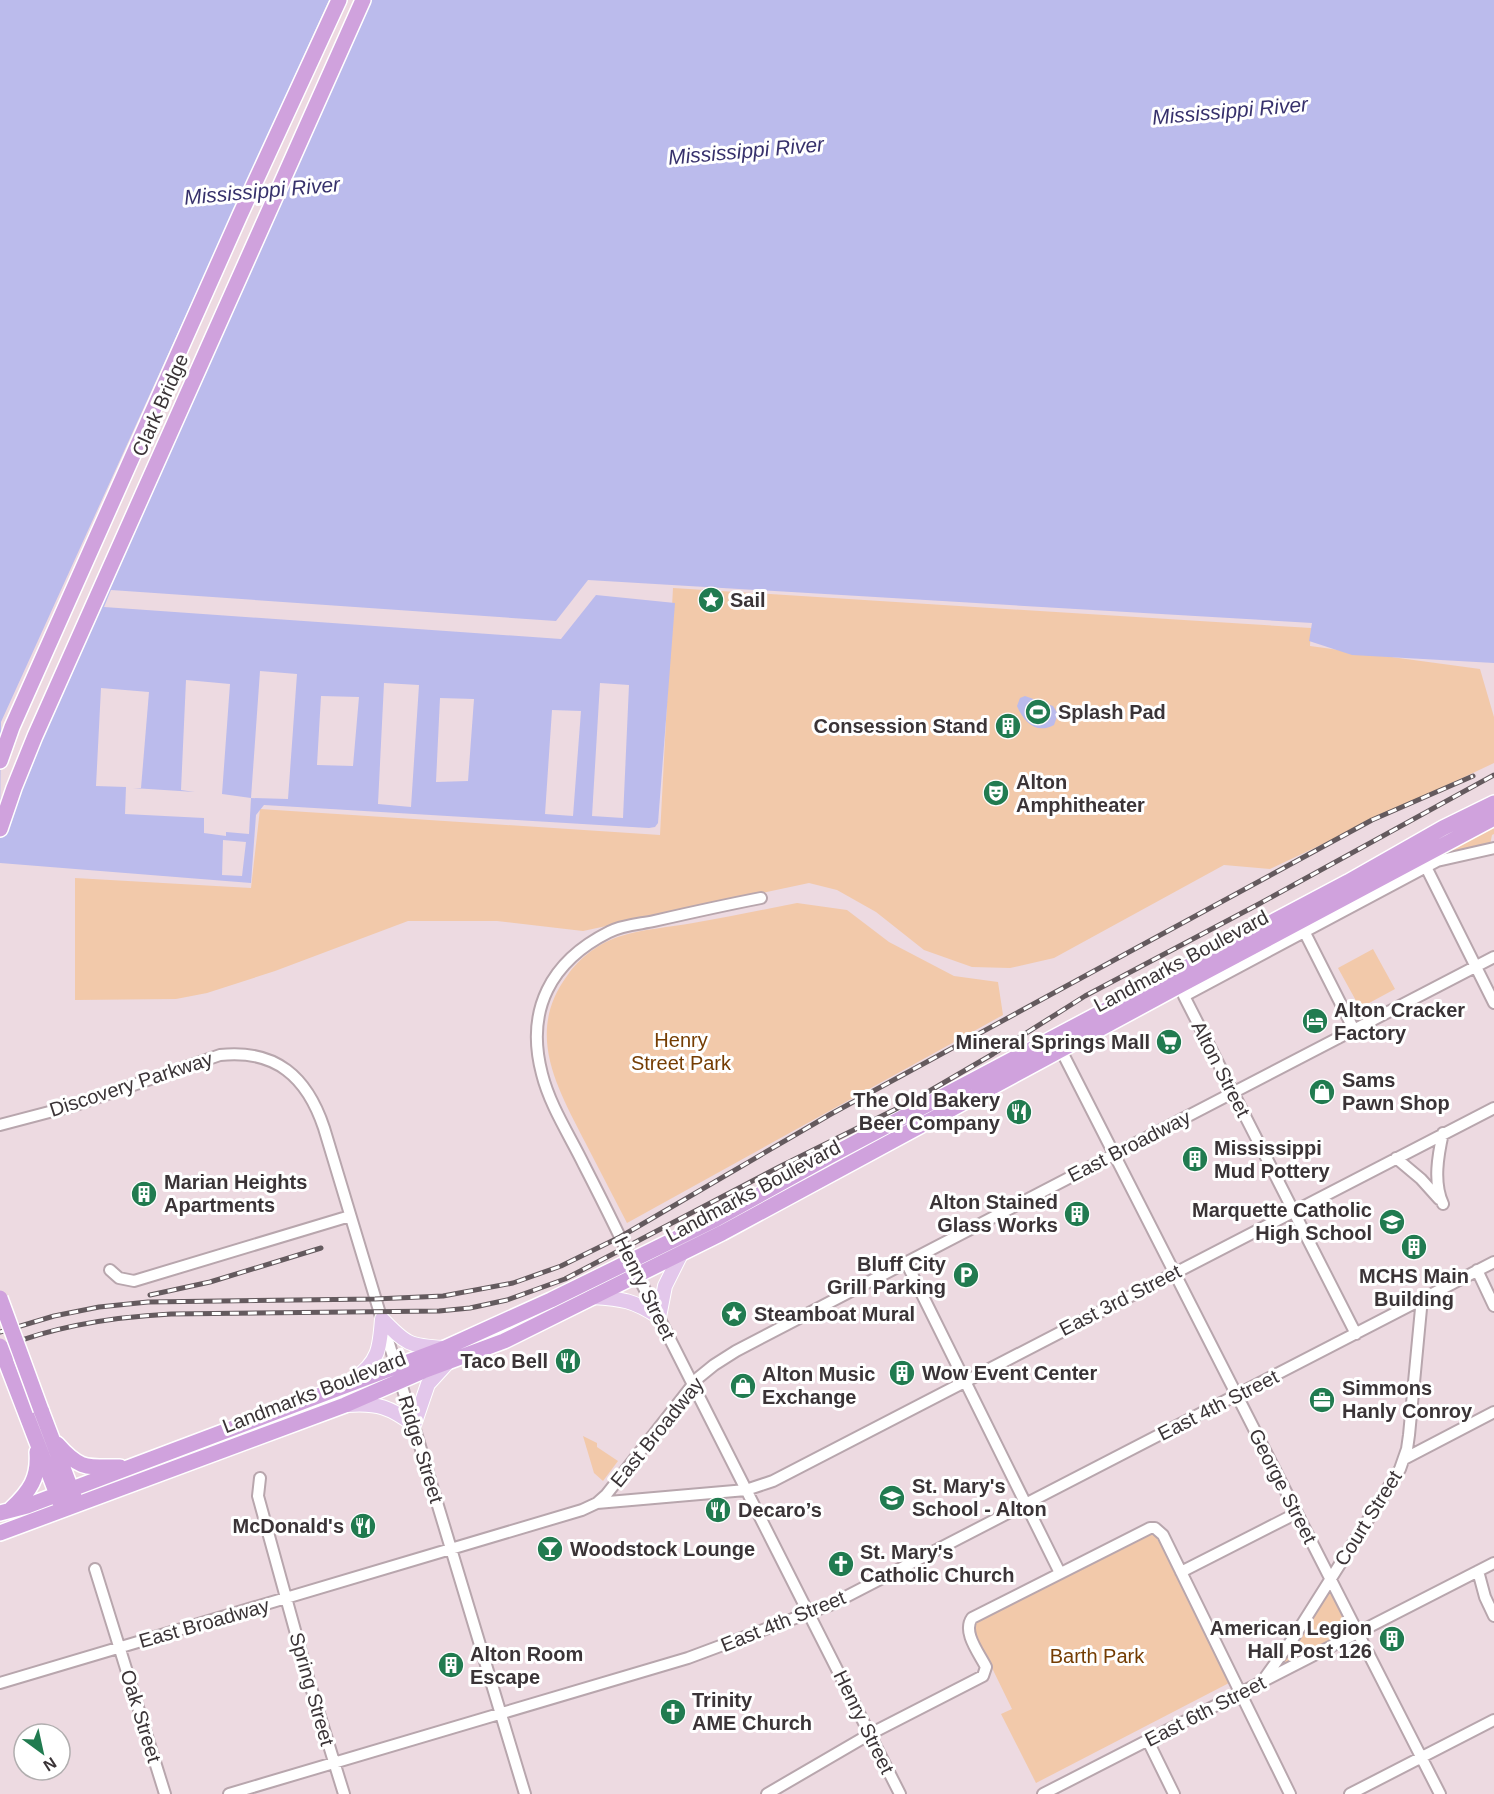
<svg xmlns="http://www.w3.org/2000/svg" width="1494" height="1794" viewBox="0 0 1494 1794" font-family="Helvetica,sans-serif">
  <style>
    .green { fill: #f2c9aa }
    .water { fill: #bbbbec }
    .pier { fill: #eddae1 }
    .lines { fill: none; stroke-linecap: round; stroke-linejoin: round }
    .minor-casing { stroke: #b8a6ad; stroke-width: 14 }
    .major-casing { stroke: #fff; stroke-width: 16 }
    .highway-casing { stroke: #fff; stroke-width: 18 }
    .minor { stroke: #fff; stroke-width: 10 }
    .major { stroke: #e3c7eb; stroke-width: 14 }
    .highway { stroke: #d0a2dd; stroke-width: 15 }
    .rail-casing { stroke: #645a5e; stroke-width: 5 }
    .rail { stroke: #fff; stroke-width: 3; stroke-dasharray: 9; stroke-linecap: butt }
    .highway-bridge-casing { stroke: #fff; stroke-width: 18; stroke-linecap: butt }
    .highway-bridge { stroke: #d0a2dd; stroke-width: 15 }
    .labels { text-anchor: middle; stroke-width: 6; stroke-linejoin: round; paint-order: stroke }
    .street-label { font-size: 20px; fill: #3b3437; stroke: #fff }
    .poi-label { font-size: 20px; font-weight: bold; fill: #3b3437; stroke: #fff; text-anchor: start }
    .park-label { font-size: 20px; fill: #753d03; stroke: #fff }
    .water-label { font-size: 21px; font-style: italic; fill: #37316c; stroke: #fff }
  </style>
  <rect width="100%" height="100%" fill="#eddae1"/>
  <!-- green -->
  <path class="green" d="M673,588L1311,628L1310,646L1480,669L1494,717V763L1270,869L1224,865L1054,958L1010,968L972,967L924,950L876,912L837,890L809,883L583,931L497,921H408L275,971L207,993L176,999L75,1000V878L251,888L260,809L660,835Z
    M1494,827V834L1492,835L1490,845L1440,855L1466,839Z
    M797,903L847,910L889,942L954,976L998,982L1003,1015L627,1223C613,1196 599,1169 585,1142C557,1087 525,1033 567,976C579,958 600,942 621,936C644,929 670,927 693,923C728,917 762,910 797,903Z
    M1373,949L1395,989L1360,1008L1338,968Z
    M583,1436L597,1443V1447L618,1461L603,1481L594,1473Z
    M1150,1534L1159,1538L1229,1683L1036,1783L1001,1714L1012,1709L974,1631V1625L978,1620Z
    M1330,1586L1353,1631L1269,1677Z"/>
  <!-- water -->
  <path class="water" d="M0,0H1494V663L1352,655L1309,641L1312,623L588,580L556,621L111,590L104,607L561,639L596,595L675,603L658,823L655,827L649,828L264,805L256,815L251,883L0,863Z
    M1025,696L1053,706L1058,714L1054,725C1036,735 1023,721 1017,706L1020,698Z"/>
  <!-- pier -->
  <path class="pier" d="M329,0H370L0,830L1,722Z
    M260,671L297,674L288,799L251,798L249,834L226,832V836L204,833V818L125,814L126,787L96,786L101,688L149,692L141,788H133L195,792L181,790L186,680L230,684L222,794L251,798Z
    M384,683L419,685L411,807L378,804Z
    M600,683L629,685L623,818L592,816Z
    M321,696L359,697L353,766L317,765Z
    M440,698L474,699L468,781L436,782Z
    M552,710L581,711L573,816L545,814Z
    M223,840L246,842L242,876L222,875Z"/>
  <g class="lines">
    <!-- minor casing -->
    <g class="minor-casing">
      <path id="minor" d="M1426,867L1494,1003
        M761,898C725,905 689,913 654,921C640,924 622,925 609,932C551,961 525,1010 542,1074C550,1106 570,1136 584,1165C603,1202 622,1239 638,1276L900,1794
        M1304,931L1354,1030
        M1061,1050L1440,1794
        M0,1125L76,1105L220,1055C276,1049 307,1077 324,1128L525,1794
        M1396,1158L1421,1179L1439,1199
        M1443,1204C1433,1183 1438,1155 1443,1133
        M906,1262L1060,1573
        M110,1270L119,1278L134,1281L350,1216
        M1477,1270L1494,1306
        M1356,1334L1184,996L1437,861L1494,848
        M1404,1459L1494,1412
        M260,1478L258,1496L309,1681L344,1794
        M597,1503L746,1490L773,1481L1494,1108
        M95,1569L165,1794
        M1478,1571L1485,1597L1494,1616
        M1181,1572L1297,1513
        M1264,1679L1294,1637L1400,1469L1407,1449L1409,1435L1422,1298
        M0,1683L582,1510L597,1503L606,1495L698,1378L714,1365L736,1351L1494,957
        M1148,1741L1174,1794
        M229,1794L688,1658L830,1605L1494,1262
        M767,1794L870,1734L983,1676L986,1667C979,1653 962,1632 972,1618L1150,1528H1155L1163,1535L1290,1794
        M1043,1794L1494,1563
        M1350,1794L1494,1720"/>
    </g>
    <!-- major casing -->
    <g class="major-casing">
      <path id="major" d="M592,1297C623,1299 633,1300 659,1317L665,1286L681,1254
        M382,1319C406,1344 409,1346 443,1348
        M354,1379C379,1362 380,1347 382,1319
        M348,1405C378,1403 390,1407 414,1425L428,1384L449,1361"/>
    </g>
    <!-- highway casing -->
    <g class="highway-casing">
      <path id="highway" d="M0,761L12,727L240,215L339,0
        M0,829L14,788L35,736L363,0
        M5,1359L60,1502
        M41,1410L74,1497
        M57,1444C80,1470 86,1467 120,1467
        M11,1509C30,1491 39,1478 37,1452
        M0,1513L27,1506L445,1348L551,1300L716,1219L828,1157L1348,882L1443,828L1494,803
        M0,1533L345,1405L423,1371L504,1341L722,1233L1179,986L1494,818"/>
    </g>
    <!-- minor -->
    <use href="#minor" class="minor"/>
    <!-- major -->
    <use href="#major" class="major"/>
    <!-- highway -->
    <use href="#highway" class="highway"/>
    <!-- rail casing -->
    <g class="rail-casing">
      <path id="rail" d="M150,1295L210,1282L321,1248
        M0,1332L54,1316L99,1307L148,1302L375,1299L443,1296L513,1283L561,1266L620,1237L831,1114L1372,820L1473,776
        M0,1348C54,1326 113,1317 171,1314L439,1311L470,1308L507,1300L565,1279L781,1166L914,1100L993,1054L1085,996L1257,905L1494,775"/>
    </g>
    <!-- rail -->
    <use href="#rail" class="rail"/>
    <!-- highway-bridge casing -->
    <g class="highway-bridge-casing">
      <path id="highway-bridge" d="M0,1298L41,1410
        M0,1346L5,1359"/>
    </g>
    <!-- highway-bridge -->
    <use href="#highway-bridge" class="highway-bridge"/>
  </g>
  <!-- icons -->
  <defs>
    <g id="sight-disc" transform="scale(1.35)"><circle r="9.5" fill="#217b50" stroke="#fff"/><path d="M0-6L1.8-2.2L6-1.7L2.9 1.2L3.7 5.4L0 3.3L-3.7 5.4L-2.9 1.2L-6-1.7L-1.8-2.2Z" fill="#fff"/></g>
    <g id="stadium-disc" transform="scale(1.35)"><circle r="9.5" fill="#217b50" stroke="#fff"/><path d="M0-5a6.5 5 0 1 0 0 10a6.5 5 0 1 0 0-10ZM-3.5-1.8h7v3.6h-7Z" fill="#fff"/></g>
    <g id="building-disc" transform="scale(1.35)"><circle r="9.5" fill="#217b50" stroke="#fff"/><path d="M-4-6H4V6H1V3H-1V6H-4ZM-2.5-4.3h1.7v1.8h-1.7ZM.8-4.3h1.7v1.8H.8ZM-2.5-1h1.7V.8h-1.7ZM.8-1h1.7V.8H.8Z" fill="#fff"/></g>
    <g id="theatre-disc" transform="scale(1.35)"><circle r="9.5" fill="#217b50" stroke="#fff"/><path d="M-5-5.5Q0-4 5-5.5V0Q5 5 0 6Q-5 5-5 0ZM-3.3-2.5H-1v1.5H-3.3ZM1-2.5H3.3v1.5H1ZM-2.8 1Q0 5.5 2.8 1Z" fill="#fff"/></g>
    <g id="hotel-disc" transform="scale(1.35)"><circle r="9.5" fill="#217b50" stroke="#fff"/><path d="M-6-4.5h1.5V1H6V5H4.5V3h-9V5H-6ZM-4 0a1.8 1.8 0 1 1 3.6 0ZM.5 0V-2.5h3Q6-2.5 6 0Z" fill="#fff"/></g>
    <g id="supermarket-disc" transform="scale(1.35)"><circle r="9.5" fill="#217b50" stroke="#fff"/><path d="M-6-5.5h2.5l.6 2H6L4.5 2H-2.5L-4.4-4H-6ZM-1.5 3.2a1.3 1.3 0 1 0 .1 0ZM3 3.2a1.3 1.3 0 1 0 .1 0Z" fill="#fff"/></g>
    <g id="shop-disc" transform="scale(1.35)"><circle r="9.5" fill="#217b50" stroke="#fff"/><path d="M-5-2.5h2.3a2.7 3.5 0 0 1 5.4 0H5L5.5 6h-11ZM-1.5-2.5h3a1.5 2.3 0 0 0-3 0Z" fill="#fff"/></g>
    <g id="restaurant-disc" transform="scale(1.35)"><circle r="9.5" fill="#217b50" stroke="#fff"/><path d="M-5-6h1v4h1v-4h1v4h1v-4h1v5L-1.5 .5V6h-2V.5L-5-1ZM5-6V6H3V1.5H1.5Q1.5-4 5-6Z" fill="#fff"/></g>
    <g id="school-disc" transform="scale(1.35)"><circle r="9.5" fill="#217b50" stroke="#fff"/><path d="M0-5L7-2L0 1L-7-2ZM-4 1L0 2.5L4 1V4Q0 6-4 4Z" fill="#fff"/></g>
    <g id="parking-disc" transform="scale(1.35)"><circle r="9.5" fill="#217b50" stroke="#fff"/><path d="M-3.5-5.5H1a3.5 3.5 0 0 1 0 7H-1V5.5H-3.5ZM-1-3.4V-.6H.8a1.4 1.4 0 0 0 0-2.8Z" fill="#fff"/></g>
    <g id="office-disc" transform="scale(1.35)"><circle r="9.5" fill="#217b50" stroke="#fff"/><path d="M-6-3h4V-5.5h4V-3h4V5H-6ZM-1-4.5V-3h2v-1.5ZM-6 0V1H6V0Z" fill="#fff"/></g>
    <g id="bar-disc" transform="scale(1.35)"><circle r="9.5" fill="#217b50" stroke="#fff"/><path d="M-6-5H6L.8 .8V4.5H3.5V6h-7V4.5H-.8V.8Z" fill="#fff"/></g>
    <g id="church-disc" transform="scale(1.35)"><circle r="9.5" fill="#217b50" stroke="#fff"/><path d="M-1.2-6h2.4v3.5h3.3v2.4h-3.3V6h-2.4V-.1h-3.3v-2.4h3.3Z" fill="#fff"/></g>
  </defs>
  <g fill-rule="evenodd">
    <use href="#sight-disc" x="711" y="600"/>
    <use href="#stadium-disc" x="1038" y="712"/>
    <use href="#building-disc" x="1008" y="726"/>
    <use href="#theatre-disc" x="996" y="793"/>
    <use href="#hotel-disc" x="1315" y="1021"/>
    <use href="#supermarket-disc" x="1169" y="1042"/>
    <use href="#shop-disc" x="1322" y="1092"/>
    <use href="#restaurant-disc" x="1019" y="1112"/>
    <use href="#building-disc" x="1195" y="1159"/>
    <use href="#building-disc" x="144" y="1194"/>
    <use href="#building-disc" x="1077" y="1214"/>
    <use href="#school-disc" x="1392" y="1222"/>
    <use href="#building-disc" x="1414" y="1247"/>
    <use href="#parking-disc" x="966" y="1275"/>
    <use href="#sight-disc" x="734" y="1314"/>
    <use href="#restaurant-disc" x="568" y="1361"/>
    <use href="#building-disc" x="902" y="1373"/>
    <use href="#shop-disc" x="743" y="1386"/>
    <use href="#office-disc" x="1322" y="1400"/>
    <use href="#school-disc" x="892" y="1498"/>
    <use href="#restaurant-disc" x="718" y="1510"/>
    <use href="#restaurant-disc" x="363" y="1526"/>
    <use href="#bar-disc" x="550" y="1549"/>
    <use href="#church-disc" x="841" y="1564"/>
    <use href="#building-disc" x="1392" y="1639"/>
    <use href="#building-disc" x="451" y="1665"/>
    <use href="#church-disc" x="673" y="1712"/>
  </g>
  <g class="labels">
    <!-- street labels -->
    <g class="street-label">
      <text transform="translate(160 405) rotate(-66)" y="7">Clark Bridge</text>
      <text transform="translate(1181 961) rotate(-28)" y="7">Landmarks Boulevard</text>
      <text transform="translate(1221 1069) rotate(63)" y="7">Alton Street</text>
      <text transform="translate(131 1084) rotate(-18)" y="7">Discovery Parkway</text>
      <text transform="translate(1129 1146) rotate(-27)" y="7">East Broadway</text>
      <text transform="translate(753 1191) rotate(-28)" y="7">Landmarks Boulevard</text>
      <text transform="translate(645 1288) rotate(64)" y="7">Henry Street</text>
      <text transform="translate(1120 1300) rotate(-27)" y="7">East 3rd Street</text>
      <text transform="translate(314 1392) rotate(-21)" y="7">Landmarks Boulevard</text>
      <text transform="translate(1218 1405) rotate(-27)" y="7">East 4th Street</text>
      <text transform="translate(657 1432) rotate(-51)" y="7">East Broadway</text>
      <text transform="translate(421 1449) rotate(73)" y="7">Ridge Street</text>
      <text transform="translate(1283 1486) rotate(63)" y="7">George Street</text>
      <text transform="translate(1368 1518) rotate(-58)" y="7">Court Street</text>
      <text transform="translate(783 1621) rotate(-22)" y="7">East 4th Street</text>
      <text transform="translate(204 1623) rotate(-16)" y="7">East Broadway</text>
      <text transform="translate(312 1689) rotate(74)" y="7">Spring Street</text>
      <text transform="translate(1205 1711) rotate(-27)" y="7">East 6th Street</text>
      <text transform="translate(141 1716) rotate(73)" y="7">Oak Street</text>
      <text transform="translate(864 1722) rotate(64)" y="7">Henry Street</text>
    </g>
    <!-- poi labels -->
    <g class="poi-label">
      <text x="730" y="607">Sail</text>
      <text x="1058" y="719">Splash Pad</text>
      <text x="988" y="733" text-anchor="end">Consession Stand</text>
      <text x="1016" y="789">Alton<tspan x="1016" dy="23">Amphitheater</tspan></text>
      <text x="1334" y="1017">Alton Cracker<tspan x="1334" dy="23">Factory</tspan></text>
      <text x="1150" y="1049" text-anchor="end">Mineral Springs Mall</text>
      <text x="1342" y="1087">Sams<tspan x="1342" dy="23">Pawn Shop</tspan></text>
      <text x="1000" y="1107" text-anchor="end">The Old Bakery<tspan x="1000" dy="23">Beer Company</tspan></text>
      <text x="1214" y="1155">Mississippi<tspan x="1214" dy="23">Mud Pottery</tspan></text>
      <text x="164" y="1189">Marian Heights<tspan x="164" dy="23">Apartments</tspan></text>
      <text x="1058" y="1209" text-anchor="end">Alton Stained<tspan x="1058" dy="23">Glass Works</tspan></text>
      <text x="1372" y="1217" text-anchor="end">Marquette Catholic<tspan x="1372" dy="23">High School</tspan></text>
      <text x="946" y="1271" text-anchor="end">Bluff City<tspan x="946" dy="23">Grill Parking</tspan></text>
      <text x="1414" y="1283" text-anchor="middle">MCHS Main<tspan x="1414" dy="23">Building</tspan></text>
      <text x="754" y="1321">Steamboat Mural</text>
      <text x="548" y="1368" text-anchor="end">Taco Bell</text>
      <text x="922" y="1380">Wow Event Center</text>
      <text x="762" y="1381">Alton Music<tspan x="762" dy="23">Exchange</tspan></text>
      <text x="1342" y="1395">Simmons<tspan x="1342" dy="23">Hanly Conroy</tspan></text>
      <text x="912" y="1493">St. Mary's<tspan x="912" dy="23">School - Alton</tspan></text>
      <text x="738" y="1517">Decaro’s</text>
      <text x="344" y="1533" text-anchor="end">McDonald's</text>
      <text x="570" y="1556">Woodstock Lounge</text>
      <text x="860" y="1559">St. Mary's<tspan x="860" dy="23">Catholic Church</tspan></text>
      <text x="1372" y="1635" text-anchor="end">American Legion<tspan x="1372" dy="23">Hall Post 126</tspan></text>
      <text x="470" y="1661">Alton Room<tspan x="470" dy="23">Escape</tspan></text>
      <text x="692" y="1707">Trinity<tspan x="692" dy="23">AME Church</tspan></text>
    </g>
    <!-- park labels -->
    <g class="park-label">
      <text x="681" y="1047">Henry<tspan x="681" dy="23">Street Park</tspan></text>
      <text x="1097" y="1663">Barth Park</text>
    </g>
    <!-- water labels -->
    <g class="water-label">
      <text transform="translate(1230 111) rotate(-5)" y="7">Mississippi River</text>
      <text transform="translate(746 151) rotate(-5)" y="7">Mississippi River</text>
      <text transform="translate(262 191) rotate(-5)" y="7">Mississippi River</text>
    </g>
  </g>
  <!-- north arrow -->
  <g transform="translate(42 1752) rotate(147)"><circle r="28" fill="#ffffff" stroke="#b1aeaf" stroke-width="1.5"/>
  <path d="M0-4.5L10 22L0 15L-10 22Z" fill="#217b50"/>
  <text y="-9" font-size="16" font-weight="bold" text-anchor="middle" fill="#3b3437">N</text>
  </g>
</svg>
